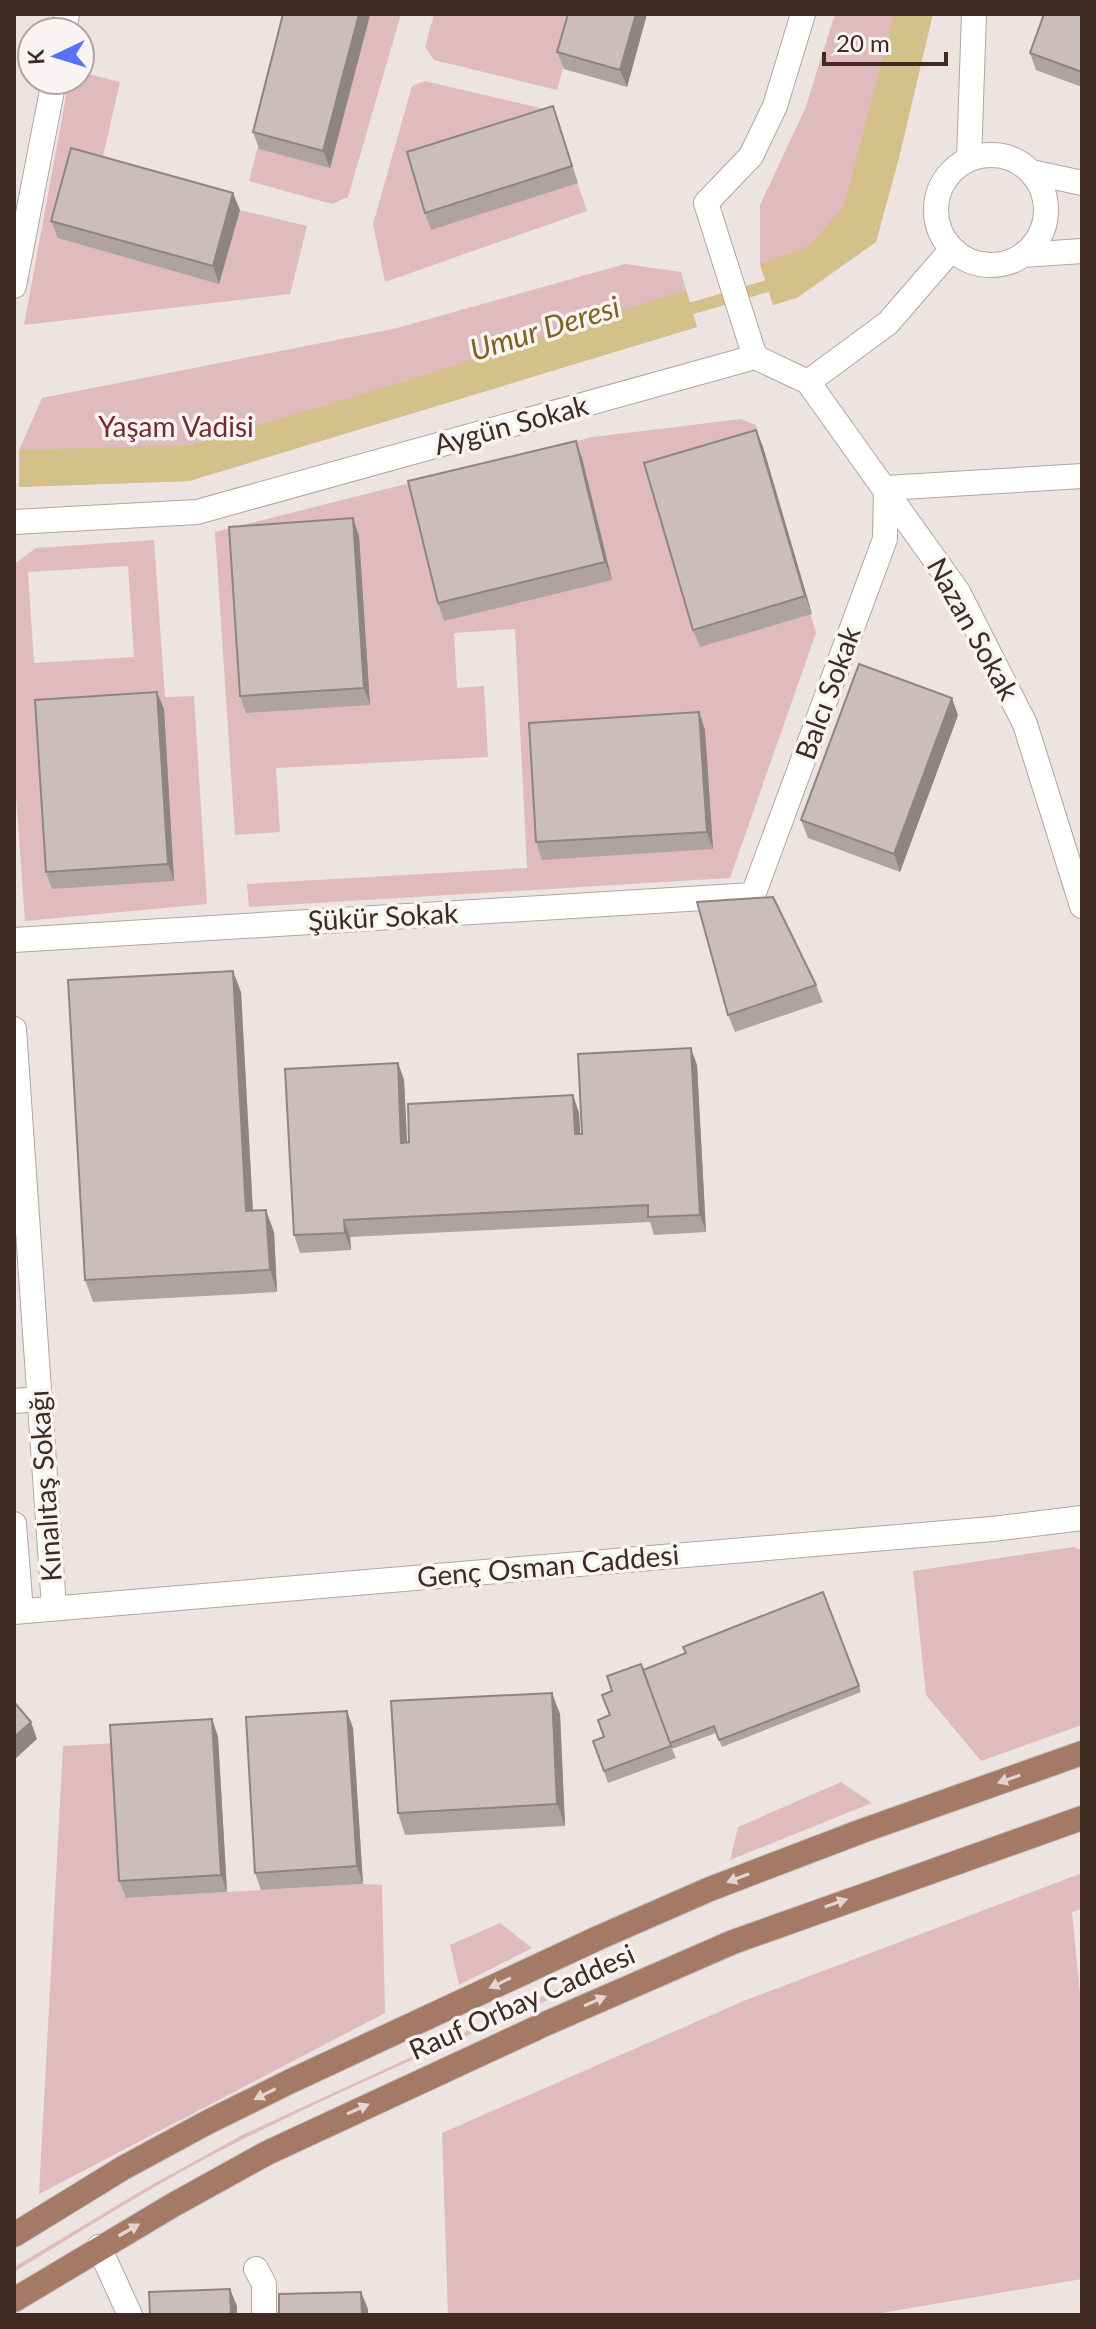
<svg xmlns="http://www.w3.org/2000/svg" width="1096" height="2329" viewBox="0 0 1096 2329" font-family="Lato,sans-serif">
  <style>
    .green { fill: #dfbbc0; fill-rule: evenodd }
    .water { fill: #d4c089 }
    .lines { fill: none; stroke-linecap: round; stroke-linejoin: round }
    .stream { stroke: #d4c089; stroke-width: 12 }
    .minor-casing { stroke: #b2a5a0; stroke-width: 26 }
    .major-casing { stroke: #c5bfbc; stroke-width: 26 }
    .minor { stroke: #fff; stroke-width: 24 }
    .major { stroke: #a47965; stroke-width: 24 }
    .wall { fill: #afa3a2 }
    .shaded-wall { fill: #8e8484 }
    .building { fill: #cbbdbc; stroke: #8e8484; stroke-width: 2 }
    .oneway { fill: #e4d5d0 }
    .labels { text-anchor: middle; stroke-width: 7; stroke-linejoin: round; paint-order: stroke }
    .street-label { font-size: 28px; fill: #3f2b21; stroke: #f9f4f3 }
    .park-label { font-size: 28px; fill: #772a2d; stroke: #f9f4f3 }
    .water-label { font-size: 30px; font-style: italic; fill: #7d6419; stroke: #f9f4f3 }
  </style>
  <rect width="100%" height="100%" fill="#ede4e2"/>
  <!-- green -->
  <path class="green" d="M275,14H401L348,197L332,204L249,181L292,18Z
    M434,14H578L557,90L434,60L425,47Z
    M835,14H932L876,242L773,305L760,264V205L805,109Z
    M80,72L120,82L100,169L240,210L307,226L290,294L24,325L69,80H80Z
    M425,81L553,111L587,211L385,282L373,224L412,86Z
    M625,264L681,272L697,327L189,481L19,487V450L42,398L397,328Z
    M741,419L756,425L816,633L730,878L249,907L247,884L527,868L515,629L454,633L457,688L484,686L488,757L276,768L280,832L235,835L215,532L593,437Z
    M154,540L165,697L194,696L207,904L25,921L14,768V564L36,548ZM128,566L134,657L34,663L28,572Z
    M1073,1547L1082,1550V1725L981,1761L926,1695L913,1571Z
    M117,1743L126,1898L363,1884L382,1885L385,2013L39,2194L63,1746Z
    M841,1782L872,1803L730,1860L738,1827Z
    M1082,1873V1909L1072,1912L1082,2014V2279L870,2315H448L442,2133L746,2000Z
    M500,1923L532,1948L459,1985L450,1945Z
    M602,1969L605,1975C476,2033 344,2087 218,2152C148,2188 82,2231 14,2272V2267L146,2188L244,2134Z"/>
  <!-- water -->
  <path class="water" d="M894,14H933L899,158L876,242L797,298L773,305L760,264L809,246L844,206Z
    M686,290L697,327L189,481L19,487V450L192,445L402,382Z"/>
  <g class="lines">
    <!-- stream -->
    <path class="stream" d="M676,313L781,282"/>
    <!-- minor casing -->
    <g class="minor-casing">
      <path id="minor" d="M64,32L67,14
        M936 210a55 55 0 1 1 110 0a55 55 0 1 1-110 0Z
        M969,159L974,14
        M1031,172L1082,183
        M1023,255L1082,251
        M14,286L54,80
        M755,357L706,203L751,156L775,106L803,14
        M808,382L958,592L1025,724L1082,906
        M14,522L197,512L755,357L808,382L888,323L952,249
        M14,940L753,895L885,539L886,488L1082,476
        M14,1029L54,1607
        M14,1401L39,1399
        M14,1524L21,1611
        M14,1612L992,1529L1082,1518
        M99,2247L130,2315
        M256,2269L264,2284V2315"/>
    </g>
    <!-- major casing -->
    <g class="major-casing">
      <path id="major" d="M14,2235L123,2168L208,2122L291,2081L598,1938L710,1889L862,1831L1082,1753
        M14,2300L173,2205L267,2153L545,2024L733,1942L1082,1818"/>
    </g>
    <!-- minor -->
    <use href="#minor" class="minor"/>
    <!-- major -->
    <use href="#major" class="major"/>
  </g>
  <!-- wall -->
  <path class="wall" d="M647,14L627,87L564,69L557,52Z
    M1082,14V87L1036,70L1030,53Z
    M370,15L330,168L259,149L253,132Z
    M559,123L578,183L431,230L425,213Z
    M240,210L219,284L58,238L51,221Z
    M756,430L763,447L812,614L700,647L693,630Z
    M582,458L612,580L444,621L438,603Z
    M353,518L359,536L370,705L246,713L240,696Z
    M164,709L174,881L52,889L46,872Z
    M699,712L705,730L713,849L542,860L536,842Z
    M958,715L900,872L808,838L801,820Z
    M816,985L823,1002L735,1032L728,1015Z
    M241,992L253,1211L274,1232L277,1292L93,1302L85,1280Z
    M398,1063L404,1080L407,1143L573,1095L579,1113L580,1134H582L697,1065L706,1232L654,1235L650,1222L350,1237L351,1250L300,1253L294,1235Z
    M643,1670L859,1686L861,1692L722,1747L716,1733L672,1749L676,1758L608,1783L593,1741L604,1737L609,1715L612,1691Z
    M560,1714L565,1826L405,1835L398,1813Z
    M212,1719L218,1737L227,1892L126,1898L119,1881Z
    M353,1728L363,1884L261,1890L255,1873Z"/>
  <!-- shaded-wall -->
  <path class="shaded-wall" d="M359,14H369L370,15L330,168L323,151Z
    M636,14H647L627,87L620,70Z
    M233,193L240,210L219,284L213,266Z
    M756,430L763,447L812,614L805,596Z
    M576,441L582,458L612,580L605,562Z
    M353,518L359,536L370,705L364,688Z
    M157,692L164,709L174,881L168,864Z
    M952,698L958,715L900,872L894,854Z
    M699,712L705,730L713,849L707,832Z
    M233,971L241,992L254,1233L246,1211Z
    M691,1048L697,1065L706,1232L700,1215Z
    M398,1063L404,1080L408,1160L401,1143Z
    M573,1095L579,1113L581,1151L575,1134Z
    M266,1210L274,1232L277,1292L270,1270Z
    M344,1220L350,1237L351,1250L345,1233Z
    M552,1693L560,1714L565,1826L557,1804Z
    M347,1711L353,1728L363,1884L357,1866Z
    M212,1719L218,1737L227,1892L221,1875Z
    M31,1722L37,1739L14,1760V1737Z
    M230,2289L237,2306V2315H231Z
    M361,2292L368,2309V2315H362Z"/>
  <!-- building -->
  <path class="building" d="M283,14H359L323,151L253,132Z
    M568,14H636L620,70L557,52Z
    M1044,14H1082V72L1030,53Z
    M553,106L572,166L425,213L407,152Z
    M71,148L233,193L213,266L51,221Z
    M756,430L805,596L693,630L644,463Z
    M576,441L605,562L438,603L408,481Z
    M353,518L364,688L240,696L229,527Z
    M859,664L952,698L894,854L801,820Z
    M157,692L168,864L46,872L35,700Z
    M699,712L707,832L536,842L529,723Z
    M773,897L816,985L728,1015L697,902Z
    M233,971L246,1211L266,1210L270,1270L85,1280L68,980Z
    M691,1048L700,1215L648,1217V1205L344,1220L345,1233L294,1235L285,1069L398,1063L401,1143L409,1142L408,1104L573,1095L575,1134H582L578,1054Z
    M823,1592L859,1686L719,1740L714,1726L670,1743L643,1670L686,1653L683,1647Z
    M641,1664L671,1746L604,1771L593,1741L604,1737L598,1720L610,1715L602,1695L612,1691L607,1676Z
    M552,1693L557,1804L398,1813L391,1701Z
    M14,1702L31,1722L14,1737Z
    M347,1711L357,1866L255,1873L246,1717Z
    M212,1719L221,1875L119,1881L110,1725Z
    M230,2289L231,2315H150L149,2292Z
    M361,2292L362,2315H279V2294Z"/>
  <!-- one-way arrows -->
  <defs><path id="oneway-solid" d="M-6-.8H1V-3.2L6.5 0L1 3.2V.8H-6Z" transform="scale(2)"/></defs>
  <g class="oneway">
    <use href="#oneway-solid" transform="translate(1009 1779) rotate(161)"/>
    <use href="#oneway-solid" transform="translate(738 1878) rotate(159)"/>
    <use href="#oneway-solid" transform="translate(836 1903) rotate(-19)"/>
    <use href="#oneway-solid" transform="translate(500 1983) rotate(155)"/>
    <use href="#oneway-solid" transform="translate(595 2001) rotate(-24)"/>
    <use href="#oneway-solid" transform="translate(265 2094) rotate(153)"/>
    <use href="#oneway-solid" transform="translate(358 2109) rotate(-24)"/>
    <use href="#oneway-solid" transform="translate(129 2230) rotate(-30)"/>
  </g>
  <g class="labels">
    <!-- street labels -->
    <g class="street-label">
      <text transform="translate(511 425) rotate(-15)" y="10">Aygün Sokak</text>
      <text transform="translate(973 629) rotate(61)" y="10">Nazan Sokak</text>
      <text transform="translate(828 693) rotate(-70)" y="10">Balcı Sokak</text>
      <text transform="translate(383 917) rotate(-3)" y="10">Şükür Sokak</text>
      <text transform="translate(45 1486) rotate(-94)" y="10">Kınalıtaş Sokağı</text>
      <text transform="translate(548 1566) rotate(-5)" y="10">Genç Osman Caddesi</text>
      <text transform="translate(522 2002) rotate(-24)" y="10">Rauf Orbay Caddesi</text>
    </g>
    <!-- park labels -->
    <g class="park-label">
      <text x="176" y="437">Yaşam Vadisi</text>
    </g>
    <!-- water labels -->
    <g class="water-label">
      <text transform="translate(545 329) rotate(-17)" y="10">Umur Deresi</text>
    </g>
  </g>
  <!-- border -->
  <rect width="1096" height="2329" fill="none" stroke="#3f2b21" stroke-width="32"/>
  <!-- north arrow -->
  <g transform="translate(56 56) rotate(266)"><circle r="38" fill="#f9f4f3" stroke="#afa49f" stroke-width="2"/>
  <path d="M0-6L14 30L0 20L-14 30Z" fill="#5773f7"/>
  <text y="-12" font-size="22" font-weight="bold" text-anchor="middle" fill="#3f2b21">K</text>
  </g>
  <!-- scale -->
  <path d="M824 52v12h122v-12" fill="none" stroke="#3f2b21" stroke-width="4"/>
  <text x="836" y="52" font-size="24" fill="#3f2b21" stroke="#f9f4f3" stroke-width="6" paint-order="stroke">20 m</text>
</svg>
